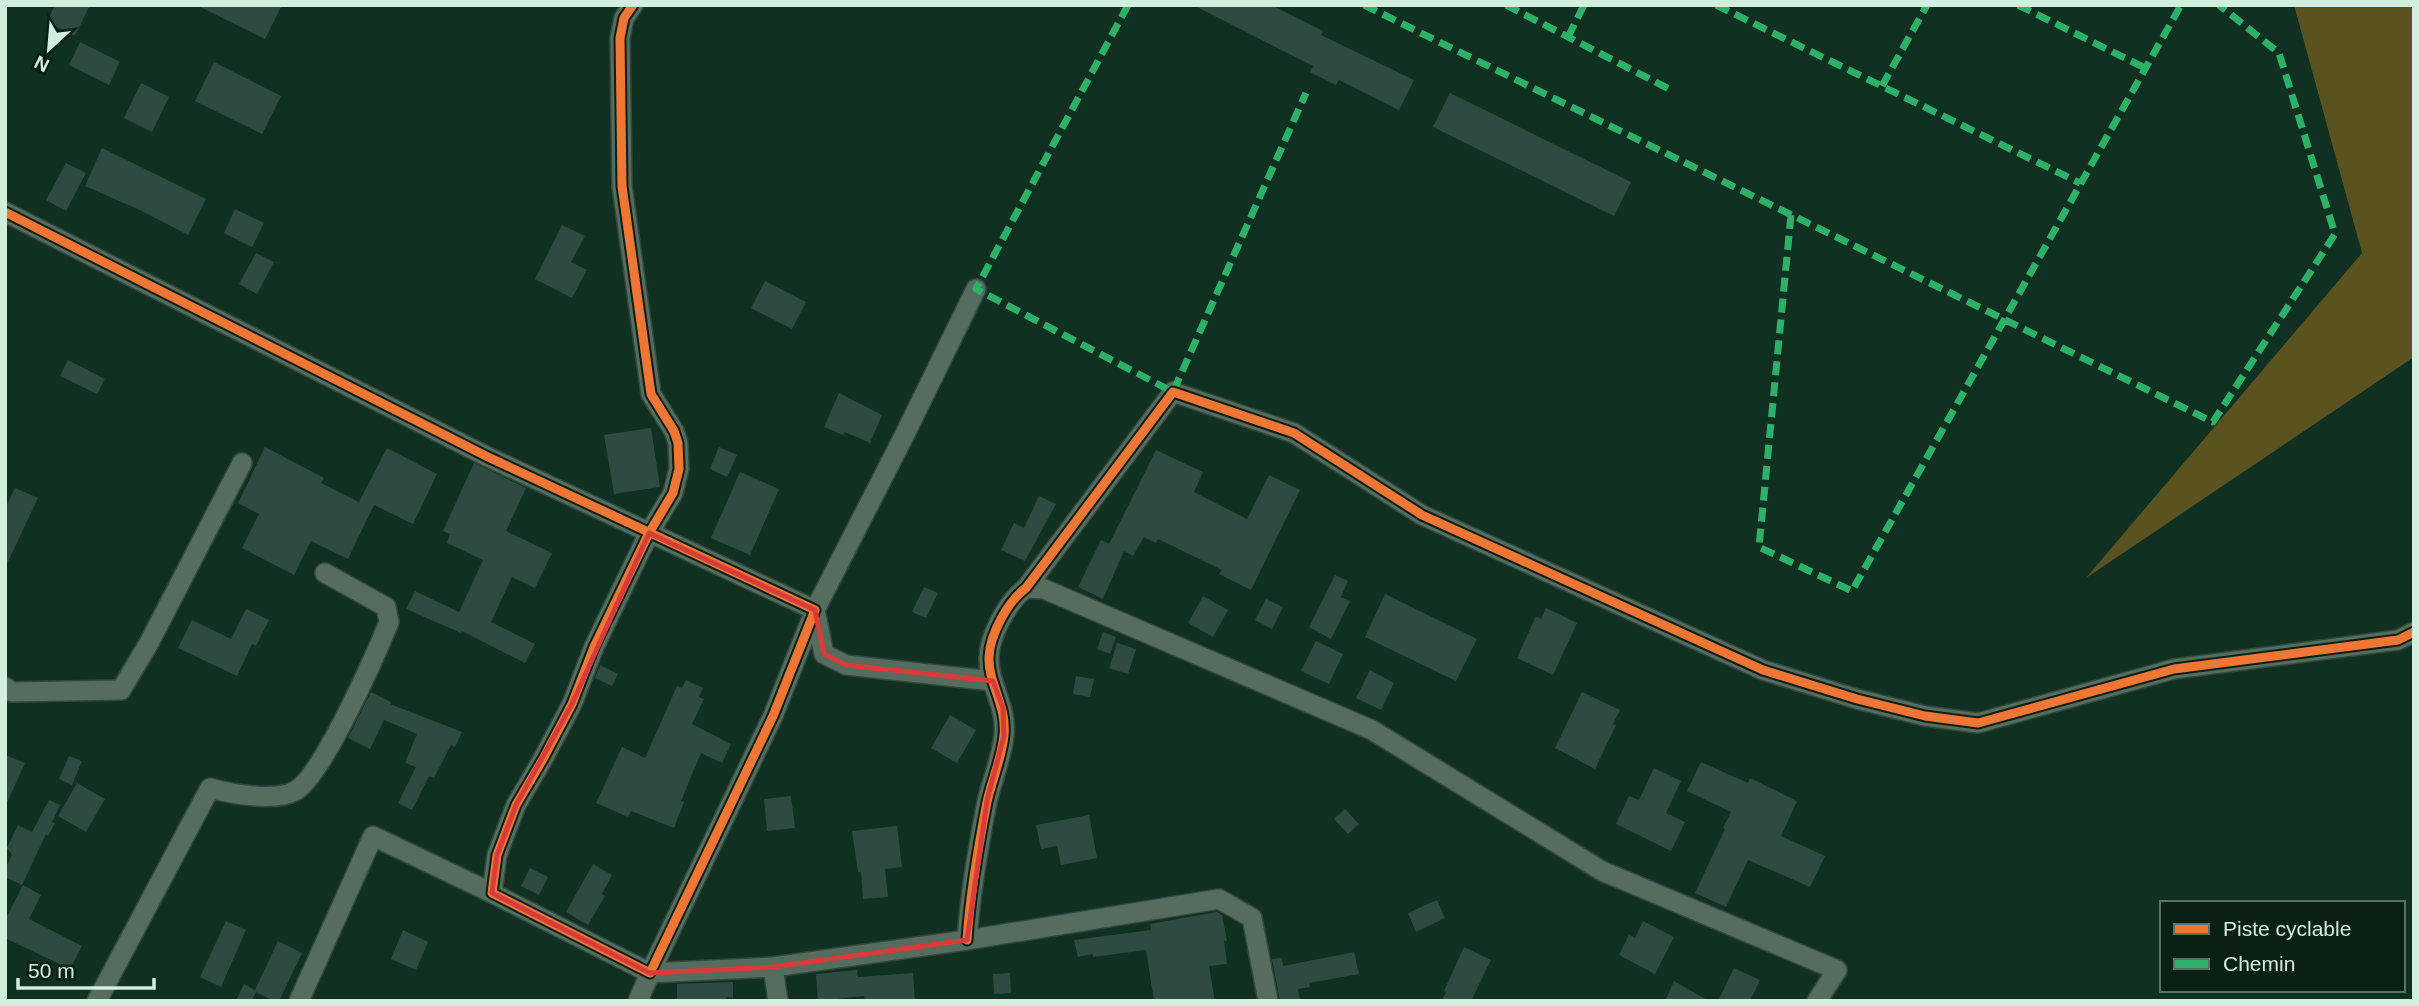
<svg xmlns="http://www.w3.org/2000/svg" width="2419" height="1006" viewBox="0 0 2419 1006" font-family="Helvetica,sans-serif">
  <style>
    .green { fill: #5a531f }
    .building { fill: #2e4b41 }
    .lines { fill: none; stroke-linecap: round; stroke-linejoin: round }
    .minor-casing { stroke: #32483d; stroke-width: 22 }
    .minor { stroke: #556c5f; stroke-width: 19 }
    .quiet { stroke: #2db169; stroke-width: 7; stroke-dasharray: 14 7; stroke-linecap: butt }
    .cycleway-casing { stroke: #0a2014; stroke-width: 13 }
    .cycleway { stroke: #f07635; stroke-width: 9 }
    .marked { fill: none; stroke: #d63c3a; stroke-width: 5; stroke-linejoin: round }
  </style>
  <rect width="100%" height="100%" fill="#103022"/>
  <!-- green -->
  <path class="green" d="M2294,5H2414V357L2086,578L2362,253Z"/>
  <!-- building -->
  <path class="building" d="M55,5H90L75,36L47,22Z
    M196,5H282L265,39Z
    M1193,5H1271L1323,31L1321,35L1414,80L1399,110L1339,80L1336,85L1310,72L1313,66Z
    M80,42L120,62L109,85L69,65Z
    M214,62L281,96L262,134L195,101Z
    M141,83L169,97L152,132L124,118Z
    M1450,93L1631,182L1614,216L1433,127Z
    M102,148L206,199L188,235L142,211L85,186Z
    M66,163L86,173L66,211L46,200Z
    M235,209L264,223L252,247L224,233Z
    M562,225L585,236L571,262L587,270L572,298L535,279Z
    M256,253L274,262L257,294L239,284Z
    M765,281L806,302L792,329L751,308Z
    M68,360L105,379L97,394L60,376Z
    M839,393L882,415L870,443L845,432L843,435L824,427Z
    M651,428L660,487L614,494L604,435Z
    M265,447L324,478L321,483L359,502L387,448L437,474L413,524L374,505L348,559L311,541L294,575L242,548L259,514L238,503Z
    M719,447L737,455L727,477L710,469Z
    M1156,450L1203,472L1194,492L1247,519L1269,475L1300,490L1251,590L1219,574L1222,570L1158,539L1156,543L1144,537L1133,556L1124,551L1103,599L1078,587L1101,540L1109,544Z
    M474,463L526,488L506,531L552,553L535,588L512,577L491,622L535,644L525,663L462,631L461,633L406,609L415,591L459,612L483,560L447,543L450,534L443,531Z
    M740,472L779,489L750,555L711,538Z
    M15,488L38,498L5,568V509Z
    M1039,496L1056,504L1025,561L1001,550L1014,523L1024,528Z
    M1335,575L1348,581L1341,597L1350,601L1331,639L1309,627Z
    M924,587L938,593L926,618L912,612Z
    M1385,594L1477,639L1456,681L1365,637Z
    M1203,596L1228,610L1213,637L1188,623Z
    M1266,599L1283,607L1272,629L1255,620Z
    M1546,608L1577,623L1553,675L1517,658L1536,616L1541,619Z
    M246,609L269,620L256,646L252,644L237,676L178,648L192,620L231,639Z
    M1103,632L1116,637L1110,654L1097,649Z
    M1316,641L1343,654L1329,684L1301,671Z
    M1117,643L1136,649L1128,674L1109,668Z
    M600,665L618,674L612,686L595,678Z
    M1370,670L1394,683L1381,710L1356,698Z
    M1076,676L1094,679L1090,697L1073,694Z
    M686,680L703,688L699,697L704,699L692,724L731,744L722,763L701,753L681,801L684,802L674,828L631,811L628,817L596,803L622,747L645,758L677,686L682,688Z
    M371,692L391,702L390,704L462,732L455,747L451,745L434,778L429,776L412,810L398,803L416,767L405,763L417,734L384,720L370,749L348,738Z
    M1582,692L1620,710L1613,724L1616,725L1595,769L1555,748Z
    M950,715L976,730L957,763L931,748Z
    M5,755L25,763L5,807Z
    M69,756L82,761L72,785L59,779Z
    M1701,762L1748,783L1750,778L1797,801L1781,836L1825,856L1810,887L1748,860L1726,907L1695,893L1725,829L1723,828L1731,812L1687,791Z
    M1654,768L1681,781L1666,813L1685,822L1671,851L1616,824L1629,796L1639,800Z
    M77,783L105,799L86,832L58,816Z
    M791,796L795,828L767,831L764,799Z
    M49,800L60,805L52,822L55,823L48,836L46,834L22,885L5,877V869L12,855L7,848L18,825L32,832Z
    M1345,809L1359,824L1348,834L1334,819Z
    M1089,815L1097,858L1061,865L1057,846L1041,849L1036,825Z
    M897,826L902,867L885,869L888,897L863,899L861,872H858L852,831Z
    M593,864L612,875L602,894L605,896L588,925L566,912Z
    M530,868L548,877L539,895L521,886Z
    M23,885L41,895L29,919L82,946L70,969L5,938V920Z
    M1437,900L1445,918L1416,932L1408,913Z
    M1217,912L1222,915L1227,941H1224L1227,964L1209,966L1215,1001H1154L1146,950L1093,957V954L1078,957L1074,940L1151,930L1150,924Z
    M226,921L246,930L221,987L200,977Z
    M1643,921L1674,937L1655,974L1619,955L1629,935L1635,938Z
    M403,930L428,942L416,970L391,959Z
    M278,941L302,953L279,1001H274L256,992L252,1001H236L244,984L255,990Z
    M1464,947L1491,960L1471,1001H1442L1446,992L1444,991Z
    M1354,952L1359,974L1309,983L1310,987L1298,989L1300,1001H1280L1272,959L1282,958L1283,966Z
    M1734,968L1760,980L1750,1001H1718Z
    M857,970L858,977L913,973L915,1001H865L864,996L818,1001L816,974Z
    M1010,973L1011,993L994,994L993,974Z
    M1674,981L1709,1001H1665Z
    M733,982V998L726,997V1001H677V984Z"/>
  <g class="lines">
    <!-- minor casing -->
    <g class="minor-casing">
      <path id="minor" d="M5,212L488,457C597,509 706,560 815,610L773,716L650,973L492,893L497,855L516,805L543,759L572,704L594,647L649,533L673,493L679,469L678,443L674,431L651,394L622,186L620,38L624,18L633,5
        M976,289L905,434L815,610L824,654L846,665L993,681
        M1026,588L1044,589L1372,730L1602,871L1837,970L1817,1001
        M5,687L12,692L121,690L149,643L242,463
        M967,940C970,893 978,848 987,802C992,780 1002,757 1004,735C1007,705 988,684 989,657C990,634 1008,601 1026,588L1173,392L1294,433L1422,515L1763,670L1857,699L1925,716L1978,723L2174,669L2398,640L2414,632
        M773,967L778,1001
        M97,1001L210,788C231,794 275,802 295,791C322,777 376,654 389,622L386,607L325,573
        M299,1001L373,836L492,893
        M638,1001L650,973L773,967L967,940L1219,899L1252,918L1268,1001"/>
    </g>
    <!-- minor -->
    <use href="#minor" class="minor"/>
    <!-- quiet -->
    <path class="quiet" d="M1128,5L976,289L1173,392L1306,93
      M1364,5L2213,422L2335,234L2279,53L2219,5
      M1506,5L1673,91
      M1716,5L2080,183
      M2018,5L2145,68
      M1568,37L1584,5
      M1882,86L1927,5
      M1791,215L1759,547L1852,591L2181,5"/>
    <!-- cycleway casing -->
    <g class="cycleway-casing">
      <path id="cycleway" d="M5,212L488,457C597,509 706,560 815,610L773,716L650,973L492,893L497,855L516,805L543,759L572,704L594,647L649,533L673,493L679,469L678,443L674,431L651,394L622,186L620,38L624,18L633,5
        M967,940C970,893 978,848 987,802C992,780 1002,757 1004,735C1007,705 988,684 989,657C990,634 1008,601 1026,588L1173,392L1294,433L1422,515L1763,670L1857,699L1925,716L1978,723L2174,669L2398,640L2414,632"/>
    </g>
    <!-- cycleway -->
    <use href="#cycleway" class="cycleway"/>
  </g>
  <!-- marked area -->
  <path class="marked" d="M649,533L815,610L824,654L846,665L993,681L1003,708L1004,736L987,801L967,940L773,967L650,973L492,893L497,855L516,805L572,704Z"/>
  <!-- border -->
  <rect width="2419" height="1006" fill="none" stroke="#d2eedc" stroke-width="14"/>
  <!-- legend -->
  <rect x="2160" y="901" width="245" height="91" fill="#0a2014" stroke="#5a7264" stroke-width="2"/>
  <rect x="2174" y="924" width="35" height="10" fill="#f07635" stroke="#5a7264" stroke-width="2"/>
  <text x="2223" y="936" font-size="21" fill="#d2eedc">Piste cyclable</text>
  <rect x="2174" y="959" width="35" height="10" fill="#2db169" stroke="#5a7264" stroke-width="2"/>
  <text x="2223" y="971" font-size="21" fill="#d2eedc">Chemin</text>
  <!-- north arrow -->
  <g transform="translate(49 49) rotate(206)" stroke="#0a2014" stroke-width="5" paint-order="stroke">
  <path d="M0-5L12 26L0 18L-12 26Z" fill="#d2eedc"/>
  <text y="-10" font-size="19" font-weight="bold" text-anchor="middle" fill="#d2eedc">N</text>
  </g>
  <!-- scale -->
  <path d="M18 978v10h136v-10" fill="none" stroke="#d2eedc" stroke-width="3.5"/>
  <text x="28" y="978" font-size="21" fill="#d2eedc" stroke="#0a2014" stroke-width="5" paint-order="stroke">50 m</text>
</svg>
